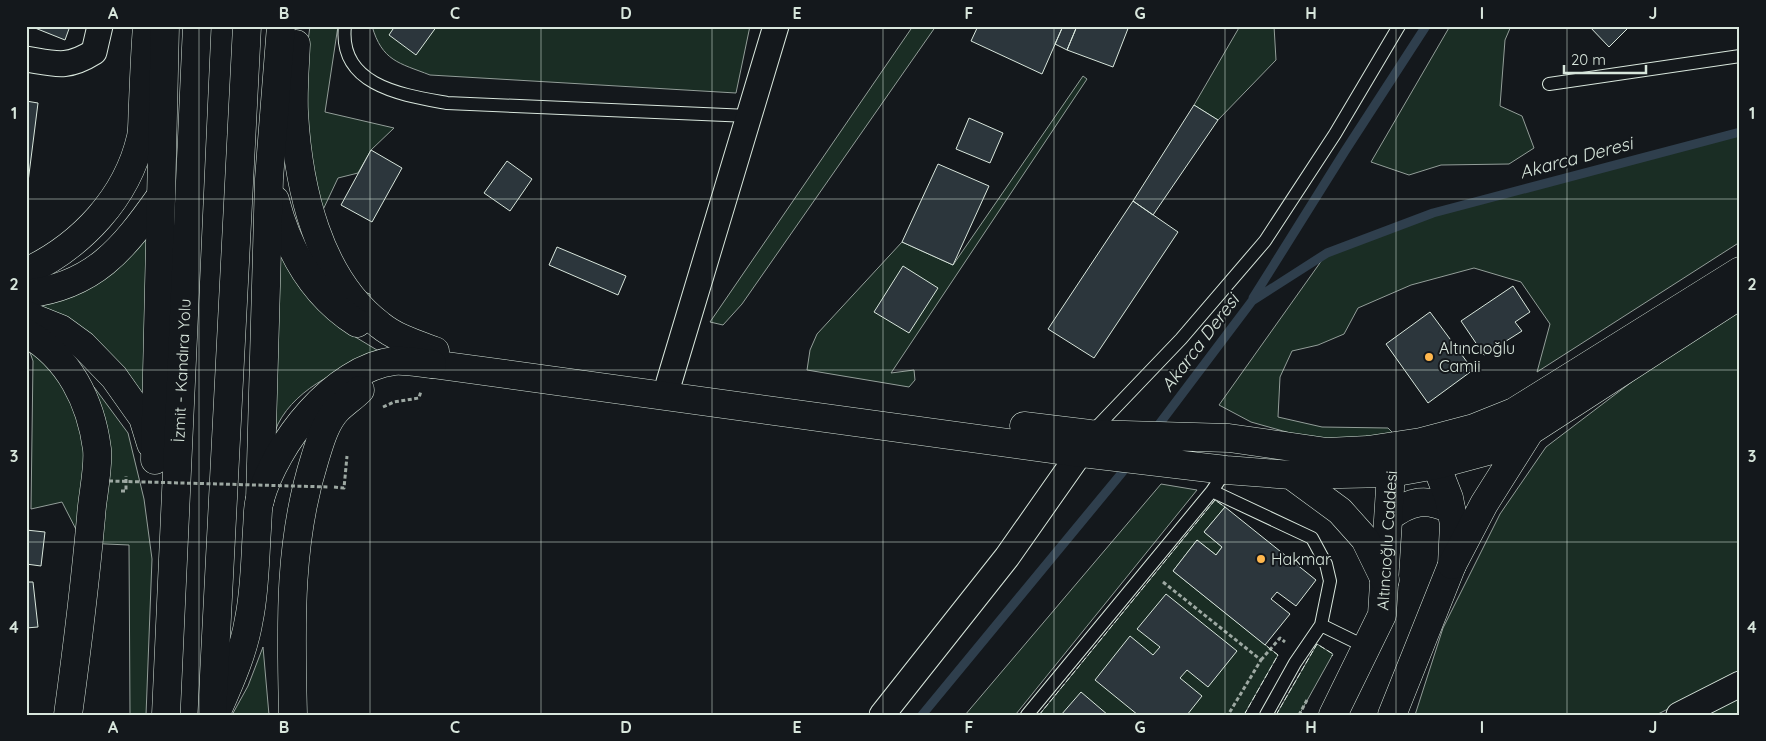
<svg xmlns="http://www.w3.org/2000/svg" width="1766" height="741" viewBox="0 0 1766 741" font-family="Quicksand,sans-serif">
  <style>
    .green { fill: #1a2d24; stroke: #939e99 }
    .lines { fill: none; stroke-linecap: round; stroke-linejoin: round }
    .stream { stroke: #2f3f4d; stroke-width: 9 }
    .building { fill: #2c363c; stroke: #d8e6dc }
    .service-casing { stroke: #d8e6dc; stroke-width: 14 }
    .minor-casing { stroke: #d8e6dc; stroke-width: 27 }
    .tertiary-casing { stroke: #d8e6dc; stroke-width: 29 }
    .secondary-casing { stroke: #d8e6dc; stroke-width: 29 }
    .trunk-casing { stroke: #d8e6dc; stroke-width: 29 }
    .path { stroke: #9da8a2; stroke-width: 3; stroke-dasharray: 4 2.5; stroke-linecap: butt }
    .service { stroke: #14181c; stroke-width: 12 }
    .minor { stroke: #14181c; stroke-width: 25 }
    .tertiary { stroke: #14181c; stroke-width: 28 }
    .secondary { stroke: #14181c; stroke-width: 28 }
    .trunk { stroke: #14181c; stroke-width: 28 }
    .path-bridge { stroke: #9da8a2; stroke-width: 3; stroke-dasharray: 4 2.5; stroke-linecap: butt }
    .fence { stroke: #d8e6dc; stroke-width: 1; stroke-dasharray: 6 2.5; stroke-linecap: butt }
    .grid { fill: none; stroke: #d8e6dc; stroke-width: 1; stroke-opacity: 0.55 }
    .poi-dot { fill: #ffb74d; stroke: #14181c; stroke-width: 2 }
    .labels { text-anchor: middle; stroke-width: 4; stroke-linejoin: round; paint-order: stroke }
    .poi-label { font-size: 16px; fill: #d8e6dc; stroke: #14181c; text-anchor: start }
    .street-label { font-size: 16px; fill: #d8e6dc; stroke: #14181c }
    .water-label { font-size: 18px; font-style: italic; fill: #d8e6dc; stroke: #14181c }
    .neatline { fill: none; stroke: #d8e6dc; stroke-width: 2 }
    .grid-label { font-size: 16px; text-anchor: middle; font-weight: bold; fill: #d8e6dc }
  </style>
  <rect width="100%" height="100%" fill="#14181c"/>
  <!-- green -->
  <path class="green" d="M310,26H338L325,112L394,128L371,150L358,173L338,178L321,214L353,288L370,294V308L349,288L316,212L299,132V110Z
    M372,26H750L736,93L430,75C399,63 382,61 372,26Z
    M913,26H936L742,304L723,325L710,322Z
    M1240,26H1274L1276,60L1218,120L1194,105Z
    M1450,26H1511L1505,40L1500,106L1522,116L1534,148L1509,164L1441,165L1409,175L1371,162Z
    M1083,76L1087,79L891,373L914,370L915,380L909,387L807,370L810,350L817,334L902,242L953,265Z
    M1740,132V242L1537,372L1550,324L1521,282L1474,268L1411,285L1358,308L1344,334L1318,345L1292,351L1280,377L1278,417L1322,427L1388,428L1396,436L1315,440L1251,422L1219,405L1327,253L1433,213Z
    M152,230L149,407L26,305Z
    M273,233L352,335L382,353C345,367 297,386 278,424C274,433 271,444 268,453Z
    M1740,309V673L1656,715H1415L1443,628L1500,514L1546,447L1650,368Z
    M27,344L94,387L128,433L144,499L152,559L146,715H130L129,545L83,543L62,502L31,509L33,361Z
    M1161,484L1197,490L1016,714L965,715Z
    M1215,500L1225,507L1204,532L1222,547L1216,555L1197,540L1173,571L1278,655L1244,715H1039Z
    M1317,644L1333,654L1299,715H1276Z
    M263,647L269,715H232L248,686Z
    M1740,696V715H1703Z"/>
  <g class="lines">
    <!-- stream -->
    <path class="stream" d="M1253,298L1345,151L1426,26
      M1154,431L1252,301L1327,253L1433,213L1740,132
      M922,715L1130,463"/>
  </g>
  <!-- building -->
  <path class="building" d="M30,26H70L65,40Z
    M395,26H437L416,55L389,35Z
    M978,26H1063L1042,74L971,41Z
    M1063,26H1077L1067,50L1055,44Z
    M1077,26H1129L1113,67L1067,50Z
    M1589,26H1630L1609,47Z
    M26,101L38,103L26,198Z
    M1194,105L1218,120L1153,215L1133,201Z
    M969,118L1003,133L990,163L956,149Z
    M371,150L402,168L372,222L341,205Z
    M507,161L532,179L510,211L484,193Z
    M938,164L989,186L953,265L902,242Z
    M1133,201L1178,232L1094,358L1048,329Z
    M557,247L626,276L618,295L549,265Z
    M903,266L938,288L909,333L874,312Z
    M1513,286L1530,312L1515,322L1522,331L1484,355L1461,321Z
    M1430,312L1473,370L1428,403L1386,344Z
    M1225,507L1316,580L1296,606L1277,592L1271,599L1290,614L1265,645L1173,571L1197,540L1216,555L1222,547L1204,532Z
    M26,530L45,532L41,566L26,564Z
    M26,582H33L38,627L26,628Z
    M1166,594L1237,651L1208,687L1187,670L1180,678L1202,696L1187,715H1138L1095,680L1130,636L1153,655L1160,647L1137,629Z
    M1081,692L1108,715H1061Z"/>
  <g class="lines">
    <!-- service casing -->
    <g class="service-casing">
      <path id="service" d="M345,26C338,86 403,95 447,103L749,116
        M1549,84L1740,56
        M1092,432L1181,339L1265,241L1335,134L1399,26
        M1212,491L1312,538L1326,564L1330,581L1321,625L1295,663L1266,715
        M1321,625L1368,648
        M1027,715L1212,491L1226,470"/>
    </g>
    <!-- minor casing -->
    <g class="minor-casing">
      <path id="minor" d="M26,59C56,64 67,69 94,52L100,26
        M669,382L776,26
        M882,715L1007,557L1080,453
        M1679,715L1740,684"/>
    </g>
    <!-- tertiary casing -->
    <g class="tertiary-casing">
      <g id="tertiary">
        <path d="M1389,517C1411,500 1426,498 1451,509"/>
        <path id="s1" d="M1333,715L1382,615L1391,473L1392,459L1396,450"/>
        <path d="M1392,715L1452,565L1454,524L1449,498L1431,452L1424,444"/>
      </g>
    </g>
    <!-- secondary casing -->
    <g class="secondary-casing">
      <path id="secondary" d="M432,364L1080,453L1226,470L1291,475L1391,473L1436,465L1488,451L1530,431L1740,295
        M1024,426L1090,434L1229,438L1327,452L1368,450L1421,442L1474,428L1514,412L1740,271
        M1291,475L1340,511L1365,539L1385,580
        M1452,565L1484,504L1530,431"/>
    </g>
    <!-- trunk casing -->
    <g class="trunk-casing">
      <g id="trunk">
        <path d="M296,44C295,66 293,90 294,112C298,187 318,278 380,325C396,338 416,344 435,351"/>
        <path d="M275,200C288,250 313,295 357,323"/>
        <path d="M26,272C81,246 127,198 141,137C143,126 142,114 143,103C144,77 145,52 147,26"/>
        <path d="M26,294C94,286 123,249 160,197"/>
        <path d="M26,315L61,329L83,345L114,377L143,418L151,444"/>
        <path d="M26,333C69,357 91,402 97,449C99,469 92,497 91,517C85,584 77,649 68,715"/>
        <path d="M155,460L165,26"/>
        <path d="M260,500L269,179L281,26"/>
        <path d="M218,709C231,680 244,650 249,619C255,590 255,559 257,529C258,519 257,508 260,499C276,443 333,369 394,361C406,360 420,363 432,364"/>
        <path id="s2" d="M166,715L197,26"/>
        <path d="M212,715L247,26"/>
        <path d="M293,715C291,627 288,543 315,458C320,442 325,423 337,410C344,403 353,397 360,390"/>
      </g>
    </g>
    <!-- path -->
    <path class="path" d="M383,407L394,402L419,398L421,391
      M334,487L344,488L347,456
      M121,491H126V476
      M1163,582L1261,660L1228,715
      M1261,660L1280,638L1285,642
      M1299,715L1307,700"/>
    <!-- service -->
    <use href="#service" class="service"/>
    <!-- minor -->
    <use href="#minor" class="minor"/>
    <!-- tertiary -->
    <use href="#tertiary" class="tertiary"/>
    <!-- secondary -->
    <use href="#secondary" class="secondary"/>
    <!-- trunk -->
    <use href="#trunk" class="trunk"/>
    <!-- path-bridge -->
    <path class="path-bridge" d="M109,481L329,487"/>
    <!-- fence -->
    <path class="fence" d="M1039,715L1215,500L1225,507
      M1244,715L1278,655L1265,645
      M1276,715L1317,644L1333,654L1332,656"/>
  </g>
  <!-- grid -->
  <path class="grid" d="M199,26V715M370,26V715M541,26V715M712,26V715M883,26V715M1054,26V715M1225,26V715M1396,26V715M1567,26V715M26,199H1740M26,370H1740M26,542H1740"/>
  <!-- markers -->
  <g class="poi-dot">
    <circle cx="1429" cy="357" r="5"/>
    <circle cx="1261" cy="559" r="5"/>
  </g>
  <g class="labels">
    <!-- poi labels -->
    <g class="poi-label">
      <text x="1439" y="354">Altıncıoğlu<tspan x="1439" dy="18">Camii</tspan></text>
      <text x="1271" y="565">Hakmar</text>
    </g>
    <!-- street labels -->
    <g class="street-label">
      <text dy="6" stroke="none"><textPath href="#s2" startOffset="345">İzmit - Kandıra Yolu</textPath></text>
      <text dy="6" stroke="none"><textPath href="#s1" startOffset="186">Altıncıoğlu Caddesi</textPath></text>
    </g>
    <!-- water labels -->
    <g class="water-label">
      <text transform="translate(1576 158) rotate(-15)" y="6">Akarca Deresi</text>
      <text transform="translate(1200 343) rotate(-53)" y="6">Akarca Deresi</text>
    </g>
  </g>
  <!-- border -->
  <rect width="1766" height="741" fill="none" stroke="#14181c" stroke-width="55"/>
  <!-- scale -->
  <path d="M1564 65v8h82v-8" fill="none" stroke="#d8e6dc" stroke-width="2.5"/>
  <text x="1571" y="65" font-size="15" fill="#d8e6dc" stroke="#14181c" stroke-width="4" paint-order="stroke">20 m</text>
  <rect x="28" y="28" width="1710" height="686" class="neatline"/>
  <g class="grid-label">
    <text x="113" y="19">A</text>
    <text x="284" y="19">B</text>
    <text x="455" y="19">C</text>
    <text x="626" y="19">D</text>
    <text x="797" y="19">E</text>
    <text x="969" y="19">F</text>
    <text x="1140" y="19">G</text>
    <text x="1311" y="19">H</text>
    <text x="1482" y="19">I</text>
    <text x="1653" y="19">J</text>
    <text x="14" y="119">1</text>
    <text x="1752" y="119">1</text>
    <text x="14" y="290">2</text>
    <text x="1752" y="290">2</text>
    <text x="14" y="462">3</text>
    <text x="1752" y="462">3</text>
    <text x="14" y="633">4</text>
    <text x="1752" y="633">4</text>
    <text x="113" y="733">A</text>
    <text x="284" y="733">B</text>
    <text x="455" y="733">C</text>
    <text x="626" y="733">D</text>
    <text x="797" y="733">E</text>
    <text x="969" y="733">F</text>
    <text x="1140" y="733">G</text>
    <text x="1311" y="733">H</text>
    <text x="1482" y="733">I</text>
    <text x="1653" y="733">J</text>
  </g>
</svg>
